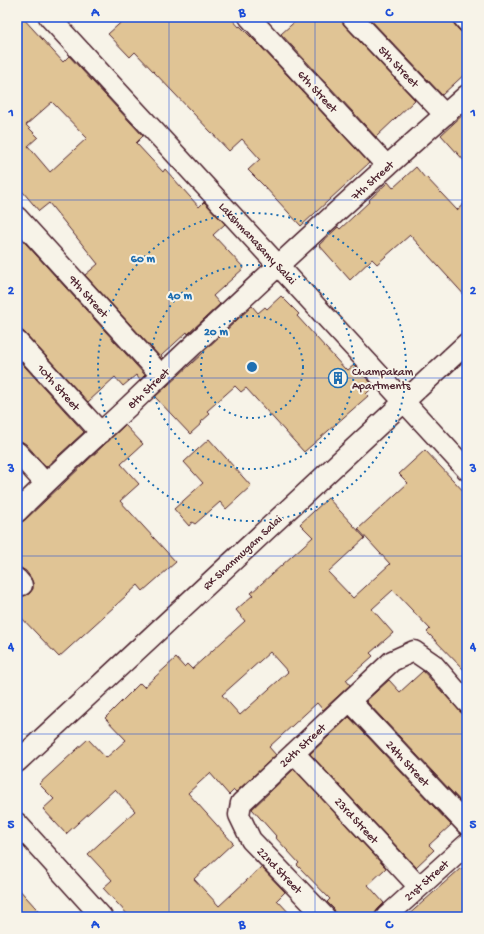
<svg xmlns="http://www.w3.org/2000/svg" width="484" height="934" viewBox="0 0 484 934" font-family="'Gochi Hand',sans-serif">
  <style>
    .building { fill: #e0c495; stroke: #4a1f2b; fill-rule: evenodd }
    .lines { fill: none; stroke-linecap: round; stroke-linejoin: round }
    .minor-casing { stroke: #4a1f2b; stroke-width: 23 }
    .minor { stroke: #f7f3e8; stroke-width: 20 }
    .grid { fill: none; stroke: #1d4ed8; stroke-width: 1; stroke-opacity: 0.55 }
    .ring { fill: none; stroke: #1f6fb2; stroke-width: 2; stroke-dasharray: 2 4 }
    .labels { text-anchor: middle; stroke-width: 4; stroke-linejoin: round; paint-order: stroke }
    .street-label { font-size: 12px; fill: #4a1f2b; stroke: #f7f3e8 }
    .poi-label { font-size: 12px; fill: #4a1f2b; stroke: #f7f3e8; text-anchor: start }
    .centre { fill: #1f6fb2; stroke: #f7f3e8; stroke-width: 2 }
    .ring-label { font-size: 12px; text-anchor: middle; font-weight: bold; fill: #1f6fb2; stroke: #f7f3e8; stroke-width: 4; stroke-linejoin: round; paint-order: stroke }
    .neatline { fill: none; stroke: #1d4ed8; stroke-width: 1.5 }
    .grid-label { font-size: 13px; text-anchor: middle; font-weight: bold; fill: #1d4ed8 }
  </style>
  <rect width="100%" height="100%" fill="#f7f3e8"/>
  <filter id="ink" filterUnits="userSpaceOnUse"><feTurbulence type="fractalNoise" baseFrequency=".025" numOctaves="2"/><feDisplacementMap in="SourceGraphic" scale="8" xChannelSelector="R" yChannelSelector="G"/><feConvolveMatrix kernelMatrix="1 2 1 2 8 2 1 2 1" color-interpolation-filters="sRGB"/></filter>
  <g filter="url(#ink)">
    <!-- building -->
    <path class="building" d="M17,17H22L63,62L69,56L143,136L136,143L163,172L165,169L199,207L204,202L225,224L213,235L244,268L213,296L220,304L188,334L187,332L161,356L163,358L162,359L85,275L98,264L49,203L39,211L17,185ZM52,102L87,138L50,172L28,146L38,137L26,125Z
      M127,17H230L239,27L240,26L262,48L369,163L301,226L264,186L248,170L260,159L242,139L229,151L135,52L130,57L108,34Z
      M300,17H341L344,25L415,100L376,137L281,34Z
      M368,17H452L454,24L458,29L462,33H467V72L442,95Z
      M467,111V164L441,135Z
      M416,167L425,178L426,177L457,210L467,201V298L410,235L377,264L372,259L350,280L319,245L338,227L340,229L370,201L369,200L388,182L393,188Z
      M17,234L145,375L140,380L136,375L123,386L115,377L88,402L25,333L21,330H17Z
      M281,296L299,314L297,316L345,369L346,368L348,370L354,365L374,386L366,394L368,396L304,452L246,388L241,392L235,386L207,411L210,414L201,422L202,423L190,434L155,397L204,352V351L252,306L258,313L265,307L267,309Z
      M17,358L84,432L46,467L26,444L21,441H17Z
      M125,425L143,444L121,464L139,484L120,501L176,562L143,591L138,585L59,657L17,613V595L24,596L29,594L33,589V583L31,578L26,571L21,568H17V524L25,520Z
      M209,439L251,486L226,509L220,502L195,524L192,522L189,526L174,509L203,483L184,462Z
      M425,450L467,495V673L427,632L430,629L393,590L372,609L393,633L370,653L373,656L346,680L350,685L323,710L317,703L269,747L276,755L236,792L234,790L229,795L210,773L188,793L233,843L194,879L219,906L261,867L285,892L277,900L293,917H130L103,888L112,880L88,854L135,811L115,789L66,834L43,809L54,799L39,784L88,739L106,758L126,740L105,718L140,683L144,687L176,658L184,667L187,664L192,669L245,621L236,610L253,595L251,593L313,537L300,524L328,498L365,538L328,572L353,598L390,564L358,529L408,483L399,474ZM270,652L288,672L240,715L222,695Z
      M423,671L467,719V808L366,701L389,680L400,692Z
      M349,717L451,825L429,845L434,850L416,867L310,754Z
      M294,769L386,868L368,885L384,903L378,909L375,913V917H336L334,909L327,902L330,899L297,865L299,863L275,837L276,836L252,809Z
      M461,868L467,875V917H406Z
      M17,887L44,917H17Z"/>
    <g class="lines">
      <!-- minor casing -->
      <g class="minor-casing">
        <path id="minor" d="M49,17L467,470
          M249,17L387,166
          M352,17L445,115
          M463,17L467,22
          M17,217L161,375
          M17,341L101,433
          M17,452L45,483
          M17,512C53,475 92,441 129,406C240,300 352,196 467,95
          M17,579L22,585
          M350,701L467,825
          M294,753L419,887
          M17,762L467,343
          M17,823L102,917
          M325,917L251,840L239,815L241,803L392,661L414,651L433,664L467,703
          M386,917L467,844"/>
      </g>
      <!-- minor -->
      <use href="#minor" class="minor"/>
    </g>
  </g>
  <!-- grid -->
  <path class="grid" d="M169,17V917M315,17V917M17,200H467M17,378H467M17,556H467M17,734H467"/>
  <!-- distance rings -->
  <g class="ring">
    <circle cx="252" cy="367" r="51"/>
    <circle cx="252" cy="367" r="102"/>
    <circle cx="252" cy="367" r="154"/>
  </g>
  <!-- icons -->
  <defs>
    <g id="building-ring" transform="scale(1)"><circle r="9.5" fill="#f7f3e8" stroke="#1f6fb2" stroke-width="1.5"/><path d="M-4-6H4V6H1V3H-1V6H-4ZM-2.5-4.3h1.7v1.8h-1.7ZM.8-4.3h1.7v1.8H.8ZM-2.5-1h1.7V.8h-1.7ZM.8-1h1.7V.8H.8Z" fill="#1f6fb2"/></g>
  </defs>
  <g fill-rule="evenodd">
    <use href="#building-ring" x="338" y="378"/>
  </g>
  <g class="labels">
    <!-- street labels -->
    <g class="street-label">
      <text transform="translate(399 66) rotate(46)" y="4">5th Street</text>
      <text transform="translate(318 91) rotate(47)" y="4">6th Street</text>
      <text transform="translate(372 180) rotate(-42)" y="4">7th Street</text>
      <text transform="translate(258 243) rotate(47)" y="4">Lakshmanasamy Salai</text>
      <text transform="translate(89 296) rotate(48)" y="4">9th Street</text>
      <text transform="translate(59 387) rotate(48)" y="4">10th Street</text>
      <text transform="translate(148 388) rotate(-44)" y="4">8th Street</text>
      <text transform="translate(242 552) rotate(-43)" y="4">RK Shanmugam Salai</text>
      <text transform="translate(302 745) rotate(-43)" y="4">26th Street</text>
      <text transform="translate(408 763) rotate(47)" y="4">24th Street</text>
      <text transform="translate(357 820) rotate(47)" y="4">23rd Street</text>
      <text transform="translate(280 870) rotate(46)" y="4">22nd Street</text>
      <text transform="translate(426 880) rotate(-42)" y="4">21st Street</text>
    </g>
    <!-- poi labels -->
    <g class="poi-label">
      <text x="352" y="375">Champakam<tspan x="352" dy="14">Apartments</tspan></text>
    </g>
  </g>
  <circle cx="252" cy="367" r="6" class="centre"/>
  <g class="ring-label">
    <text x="143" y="262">60 m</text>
    <text x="180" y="299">40 m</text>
    <text x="216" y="335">20 m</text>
  </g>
  <!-- margin -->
  <rect width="484" height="934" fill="none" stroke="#f7f3e8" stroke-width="44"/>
  <rect x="22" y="22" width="440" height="890" class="neatline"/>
  <g class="grid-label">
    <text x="95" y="16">A</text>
    <text x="242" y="16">B</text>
    <text x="389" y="16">C</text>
    <text x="11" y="116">1</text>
    <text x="473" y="116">1</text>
    <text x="11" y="294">2</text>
    <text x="473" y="294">2</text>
    <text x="11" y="472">3</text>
    <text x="473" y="472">3</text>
    <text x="11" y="650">4</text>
    <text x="473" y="650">4</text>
    <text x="11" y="828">5</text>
    <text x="473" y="828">5</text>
    <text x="95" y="928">A</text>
    <text x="242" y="928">B</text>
    <text x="389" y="928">C</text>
  </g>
</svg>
